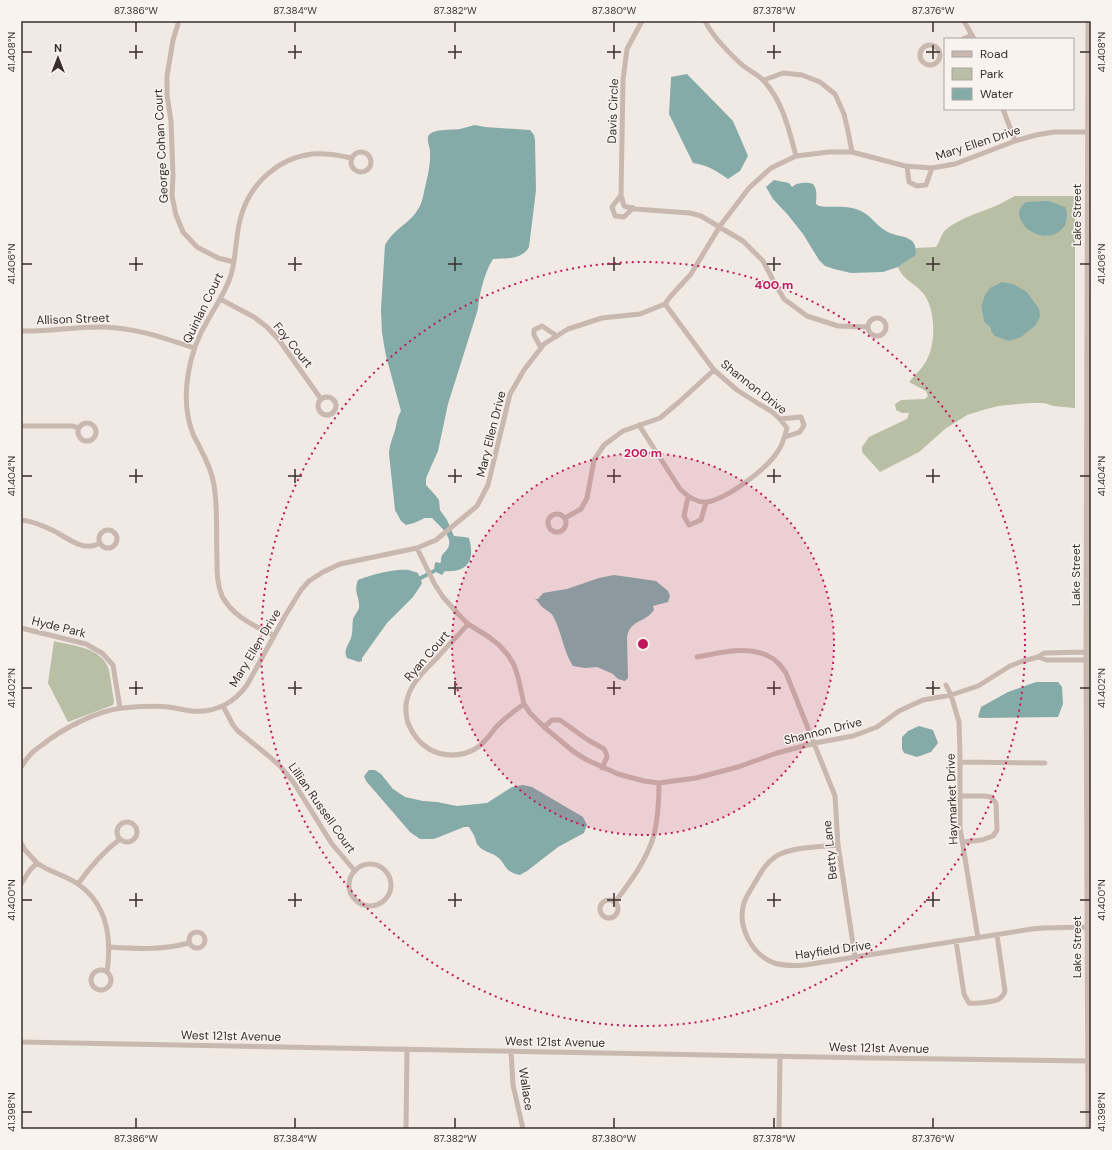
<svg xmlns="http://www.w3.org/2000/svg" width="1112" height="1150" viewBox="0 0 1112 1150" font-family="'DM Sans',sans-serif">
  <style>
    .green { fill: #b9bfa4; fill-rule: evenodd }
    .water { fill: #85aba9 }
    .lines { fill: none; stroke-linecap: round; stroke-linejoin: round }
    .street { stroke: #c9b8b0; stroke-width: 5 }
    .ticks { fill: none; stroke: #392f2d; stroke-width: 1.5 }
    .ring { fill: none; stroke: #c2185b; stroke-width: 2; stroke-dasharray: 2 4 }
    .labels { text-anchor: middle; stroke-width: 3; stroke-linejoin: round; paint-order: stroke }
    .street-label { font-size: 12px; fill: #392f2d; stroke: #f9f3ef }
    .centre { fill: #c2185b; stroke: #f9f3ef; stroke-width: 2 }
    .ring-label { font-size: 12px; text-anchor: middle; font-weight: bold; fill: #c2185b; stroke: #f9f3ef; stroke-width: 3; stroke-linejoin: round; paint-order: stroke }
    .neatline { fill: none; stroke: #392f2d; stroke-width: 1.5 }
    .ticks-label { font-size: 10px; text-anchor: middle; fill: #392f2d }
  </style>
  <rect width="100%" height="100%" fill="#f1e9e3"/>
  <!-- green -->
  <path class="green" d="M1015,196H1075V408L1053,406L1044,403H1029L998,406L983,410L967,415L945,429L919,452L880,472L862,452V447L869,437L907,419L909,413H902L896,410L895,404L901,400L925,399L928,396L926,391L909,382C916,374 925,366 929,355C936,338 935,304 921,291C914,283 901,278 898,267L916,255V248L936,247C939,243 940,238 943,233C951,221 984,211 998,205C1004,202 1009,199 1015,196ZM1049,201L1048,236L1037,234L1029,231L1043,202ZM1027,292L1039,308L991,331L990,327L984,322L981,307Z
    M1087,293H1091V1061H1088Z
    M54,641C73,646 102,647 109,670C111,680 112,691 114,701L113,705L68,722L48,683Z"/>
  <!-- water -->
  <path class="water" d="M687,74L733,121L748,156L740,171L728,179C717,171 707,165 693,163L669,114L671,77Z
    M475,125L485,127L530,130L534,135L535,140L536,190L529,247C522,260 506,258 493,259C485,271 479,295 478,309L448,404L438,451L426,478V485L436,496L439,500L440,510L447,520L454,536L464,537L469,538C475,559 469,573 445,571L442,575L436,572L423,579L421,580L422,583L421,585L413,597L387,623L362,658V661L359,662L347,658C343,650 348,646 351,638C353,632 352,625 353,619C354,615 358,612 359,608C360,596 353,593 358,580C369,575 397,568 409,570C412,571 415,572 418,573L419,576H420L434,569L435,563L436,562L440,563L441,562C441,553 444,554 448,548C454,536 438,525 432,518H425L414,523L406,525L401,521L395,510L389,454C389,444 394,436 396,426C397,421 398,416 401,411L386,356L382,333L381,309L385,245C396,225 417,222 423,197C426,182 431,167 430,151C430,146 425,138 430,134C435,129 453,130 460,129C465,128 470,126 475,125Z
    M774,180L789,183L792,187C797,182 807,182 813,184C818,190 816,197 816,204L819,206C831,208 844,205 856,209C871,214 874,224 886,231C893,236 905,235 912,241C916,245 916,250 916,255L898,267L883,272L851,273L834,269L825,266L819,260L803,234L788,215L773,199L766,187Z
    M1049,201L1065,207C1068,212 1067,216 1066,222C1065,226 1064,227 1061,230C1048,242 1025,234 1020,218C1019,215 1018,212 1020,209C1021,206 1024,204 1026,202Z
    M1002,282L1013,284L1027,292L1039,308L1040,317L1035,326L1021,337L1009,341L995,336L991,331L990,327L984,322L981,307L985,295L990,288Z
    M614,575L656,581L668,591L670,596L668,602L653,606L654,610C645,623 628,620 627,639L628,678L625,681L618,679L613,674L597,667L585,668L573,666C563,651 562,632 553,616C550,611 545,610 541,606C539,603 538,601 535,599H538L543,593L567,589L599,578Z
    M1036,682H1058L1062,687L1063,704L1058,717L981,718L978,717L981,707L1008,692Z
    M919,726L933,730L938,743L931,752L917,757L904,753L902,749V737L908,731Z
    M369,770H375L381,774L393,789L405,797L423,801L437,802L457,806L487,803L512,787L523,785L532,787L583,817L587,825L584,833L558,847L527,871L520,875C502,871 507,863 496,856C490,852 481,851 477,844C476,843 476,840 475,838C474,834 471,831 469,827H464L434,839H420L410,832L366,781L364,776Z"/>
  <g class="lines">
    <!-- street -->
    <path class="street" d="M178,21V24L173,40L167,76V95L171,121L173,176L172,196L176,215L183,232L197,247L218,258L234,262
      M642,21L627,49L623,80L621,195L624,206L635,209L690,213L701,216L743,241L763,261L772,278L784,299L807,316L838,326L867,327
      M705,21C713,37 727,51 740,63C747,70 758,74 764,81C783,102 789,130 796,156
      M964,21L974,39
      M963,39L972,35
      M920 55a10 10 0 1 1 20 0a10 10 0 1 1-20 0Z
      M764,80L783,73L802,75L820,82L835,94L844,114L848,131L852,152
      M1003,109L1015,141
      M351 162a10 10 0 1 1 20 0a10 10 0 1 1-20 0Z
      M907,166L909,182L917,186L926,185L932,168
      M621,195L612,207L615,216L624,217L633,208
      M220,299L254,317L267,327L279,340L321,399
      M868 327a9 9 0 1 1 18 0a9 9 0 1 1-18 0Z
      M21,331C49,332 76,326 104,327C136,328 164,338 194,348
      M541,348L534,335V330L542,326L557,336
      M318 406a9 9 0 1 1 18 0a9 9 0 1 1-18 0Z
      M780,419L801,417L804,425L800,432L785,437
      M78 432a9 9 0 1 1 18 0a9 9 0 1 1-18 0Z
      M639,425L680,489C687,496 697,503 707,502C727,499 768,468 778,451C783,444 785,436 787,428L780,419L771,411L759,404L737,390L714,370L665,304
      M21,426H73L78,428
      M688,497L684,516L689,525L701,520L706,502
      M548 523a9 9 0 1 1 18 0a9 9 0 1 1-18 0Z
      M565,518L581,509L587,498L594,460L604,445L623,431L660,418L679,402L714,370
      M21,520C32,521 44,526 54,531C68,538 84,553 100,543
      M99 539a9 9 0 1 1 18 0a9 9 0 1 1-18 0Z
      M417,548L434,583L443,597L459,615L468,624L489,637L499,645L508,655L514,665L518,677L524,704L530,713L544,727L574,752L587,760L618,774L644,781L659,783L696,778L738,767L777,753L815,743L853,736L877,727L899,711L923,700L951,695L978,686L1010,666L1023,661L1038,657L1044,653L1086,652
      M468,624C458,636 447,646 437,658C419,676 399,694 408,723C412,733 419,743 429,749C443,757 461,757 475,749C484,744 490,735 496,727C505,718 514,711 524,704
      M21,628L86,644L102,653L113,665L120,708
      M274,636C254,625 233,617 222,596C217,584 217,572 217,560C216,535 218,509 214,485C212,472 206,459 200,448C198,443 195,439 193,434C186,416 185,394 188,375C191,354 198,336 209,318C217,304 226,291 231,275C237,255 235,233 242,213C252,182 279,158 312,154C325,153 338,155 351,158
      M697,657C719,653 747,645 768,656C776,659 781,666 786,673L835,796L838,845L855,957
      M1038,657L1047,660H1086
      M946,685L951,695L959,722L960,755V828L978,938
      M223,706L233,725L238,731L271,758L280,766L294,783L332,844L355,871
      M544,727L552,720H560L588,740L604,749L606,753L607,757L602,768
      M960,762L1045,763
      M21,767C24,763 27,758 30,755C33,751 38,748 42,745C62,729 96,711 122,708C137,707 153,705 168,707C176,708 184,710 192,711C215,713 234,703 247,685L285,616L301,590L309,581L323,572L340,564L417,548L436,540L477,506L488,485L510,394L524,370L544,344L568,329L602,318L640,314L665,304L670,297L691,274L720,226L749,188L771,168L796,156L829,152H852L905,166L932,168L955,164L1015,141L1036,135L1054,132H1087
      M961,796H984L991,797L996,803L997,830L993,836L982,840L963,842
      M117 832a10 10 0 1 1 20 0a10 10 0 1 1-20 0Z
      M21,843L25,850L37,863L30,870L21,884
      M838,845C820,847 789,847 775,857C765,864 760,874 754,884C751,890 746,896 744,903C737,926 751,954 774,963C784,966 795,966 805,965L1032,929L1043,928L1087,927
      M37,863C49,872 65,875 78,884C108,905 112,938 107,972
      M349 885a21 21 0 1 1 42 0a21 21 0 1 1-42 0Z
      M78,884C90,867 103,852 120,839
      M600 909a9 9 0 1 1 18 0a9 9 0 1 1-18 0Z
      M615,902C630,882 647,860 654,835C658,818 659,800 659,783
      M189 940a8 8 0 1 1 16 0a8 8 0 1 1-16 0Z
      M956,941L964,994L966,998L969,1003C976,1004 993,1002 999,999C1002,997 1004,995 1005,991L997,935
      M110,947C136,949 163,950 189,943
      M91 980a10 10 0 1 1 20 0a10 10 0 1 1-20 0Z
      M21,1042L872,1058L1090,1061
      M511,1051L513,1085L523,1129
      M406,1129L407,1049
      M779,1129L780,1056
      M1088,1129L1086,652L1088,21"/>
  </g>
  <!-- ticks -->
  <path class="ticks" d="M136,22V32M295,22V32M455,22V32M614,22V32M774,22V32M933,22V32M136,45V59M295,45V59M455,45V59M614,45V59M774,45V59M933,45V59M22,52H32M129,52H143M288,52H302M448,52H462M607,52H621M767,52H781M926,52H940M1080,52H1090M136,257V271M295,257V271M455,257V271M614,257V271M774,257V271M933,257V271M22,264H32M129,264H143M288,264H302M448,264H462M607,264H621M767,264H781M926,264H940M1080,264H1090M136,469V483M295,469V483M455,469V483M614,469V483M774,469V483M933,469V483M22,476H32M129,476H143M288,476H302M448,476H462M607,476H621M767,476H781M926,476H940M1080,476H1090M136,681V695M295,681V695M455,681V695M614,681V695M774,681V695M933,681V695M22,688H32M129,688H143M288,688H302M448,688H462M607,688H621M767,688H781M926,688H940M1080,688H1090M136,893V907M295,893V907M455,893V907M614,893V907M774,893V907M933,893V907M22,900H32M129,900H143M288,900H302M448,900H462M607,900H621M767,900H781M926,900H940M1080,900H1090M22,1112H32M1080,1112H1090M136,1118V1128M295,1118V1128M455,1118V1128M614,1118V1128M774,1118V1128M933,1118V1128"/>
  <!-- distance rings -->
  <circle cx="643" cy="644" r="191" fill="#c2185b" fill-opacity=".12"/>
  <g class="ring">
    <circle cx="643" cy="644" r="191"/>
    <circle cx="643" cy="644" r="382"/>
  </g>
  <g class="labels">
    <!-- street labels -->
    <g class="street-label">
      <text transform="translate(613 111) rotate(-88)" y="4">Davis Circle</text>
      <text transform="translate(978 143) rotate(-18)" y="4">Mary Ellen Drive</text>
      <text transform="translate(161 146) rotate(-93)" y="4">George Cohan Court</text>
      <text transform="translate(1077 215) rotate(-90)" y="4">Lake Street</text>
      <text transform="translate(203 308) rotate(-64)" y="4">Quinlan Court</text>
      <text transform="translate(73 319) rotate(-2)" y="4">Allison Street</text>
      <text transform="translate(293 345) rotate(51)" y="4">Foy Court</text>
      <text transform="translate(754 387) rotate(38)" y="4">Shannon Drive</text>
      <text transform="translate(491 434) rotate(-76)" y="4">Mary Ellen Drive</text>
      <text transform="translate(1076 575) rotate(-90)" y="4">Lake Street</text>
      <text transform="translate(59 627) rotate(14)" y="4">Hyde Park</text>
      <text transform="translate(255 648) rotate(-59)" y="4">Mary Ellen Drive</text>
      <text transform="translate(427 656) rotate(-49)" y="4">Ryan Court</text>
      <text transform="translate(823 731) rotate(-14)" y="4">Shannon Drive</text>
      <text transform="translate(952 799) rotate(-92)" y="4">Haymarket Drive</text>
      <text transform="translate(322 808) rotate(55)" y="4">Lillian Russell Court</text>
      <text transform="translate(830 850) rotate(-96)" y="4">Betty Lane</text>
      <text transform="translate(1077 947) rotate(-90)" y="4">Lake Street</text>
      <text transform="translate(833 950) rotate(-8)" y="4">Hayfield Drive</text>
      <text transform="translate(231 1036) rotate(1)" y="4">West 121st Avenue</text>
      <text transform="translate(555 1042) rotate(1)" y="4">West 121st Avenue</text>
      <text transform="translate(879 1048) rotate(1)" y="4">West 121st Avenue</text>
      <text transform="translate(526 1089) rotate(81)" y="4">Wallace</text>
    </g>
  </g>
  <circle cx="643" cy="644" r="6" class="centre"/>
  <g class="ring-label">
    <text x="774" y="289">400 m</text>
    <text x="643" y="457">200 m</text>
  </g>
  <!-- border -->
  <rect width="1112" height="1150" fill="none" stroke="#f9f3ef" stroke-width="44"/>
  <!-- legend -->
  <rect x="944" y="38" width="130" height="72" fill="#f9f3ef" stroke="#aca5a1"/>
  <rect x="952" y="51" width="20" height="6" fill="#c9b8b0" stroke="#aca5a1"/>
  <text x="980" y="58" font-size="12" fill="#392f2d">Road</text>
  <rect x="952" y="68" width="20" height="12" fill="#b9bfa4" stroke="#aca5a1"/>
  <text x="980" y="78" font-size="12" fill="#392f2d">Park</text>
  <rect x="952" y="88" width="20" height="12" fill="#85aba9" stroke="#aca5a1"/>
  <text x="980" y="98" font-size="12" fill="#392f2d">Water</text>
  <!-- north arrow -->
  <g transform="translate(58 58)" stroke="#f9f3ef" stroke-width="3" paint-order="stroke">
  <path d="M0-3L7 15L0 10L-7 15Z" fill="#392f2d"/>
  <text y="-6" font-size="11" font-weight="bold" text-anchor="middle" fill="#392f2d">N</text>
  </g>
  <rect x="22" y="22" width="1068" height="1106" class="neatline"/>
  <g class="ticks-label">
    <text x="136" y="14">87.386°W</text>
    <text x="295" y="14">87.384°W</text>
    <text x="455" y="14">87.382°W</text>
    <text x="614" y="14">87.380°W</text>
    <text x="774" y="14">87.378°W</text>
    <text x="933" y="14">87.376°W</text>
    <text transform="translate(11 52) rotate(-90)" y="4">41.408°N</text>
    <text transform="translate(1101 52) rotate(-90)" y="4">41.408°N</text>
    <text transform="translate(11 264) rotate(-90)" y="4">41.406°N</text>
    <text transform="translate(1101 264) rotate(-90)" y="4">41.406°N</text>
    <text transform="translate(11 476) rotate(-90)" y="4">41.404°N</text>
    <text transform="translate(1101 476) rotate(-90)" y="4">41.404°N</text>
    <text transform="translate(11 688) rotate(-90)" y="4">41.402°N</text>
    <text transform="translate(1101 688) rotate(-90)" y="4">41.402°N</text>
    <text transform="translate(11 900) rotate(-90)" y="4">41.400°N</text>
    <text transform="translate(1101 900) rotate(-90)" y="4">41.400°N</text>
    <text transform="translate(11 1112) rotate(-90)" y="4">41.398°N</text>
    <text transform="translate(1101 1112) rotate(-90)" y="4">41.398°N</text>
    <text x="136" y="1142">87.386°W</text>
    <text x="295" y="1142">87.384°W</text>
    <text x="455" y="1142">87.382°W</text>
    <text x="614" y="1142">87.380°W</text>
    <text x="774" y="1142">87.378°W</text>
    <text x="933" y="1142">87.376°W</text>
  </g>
</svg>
